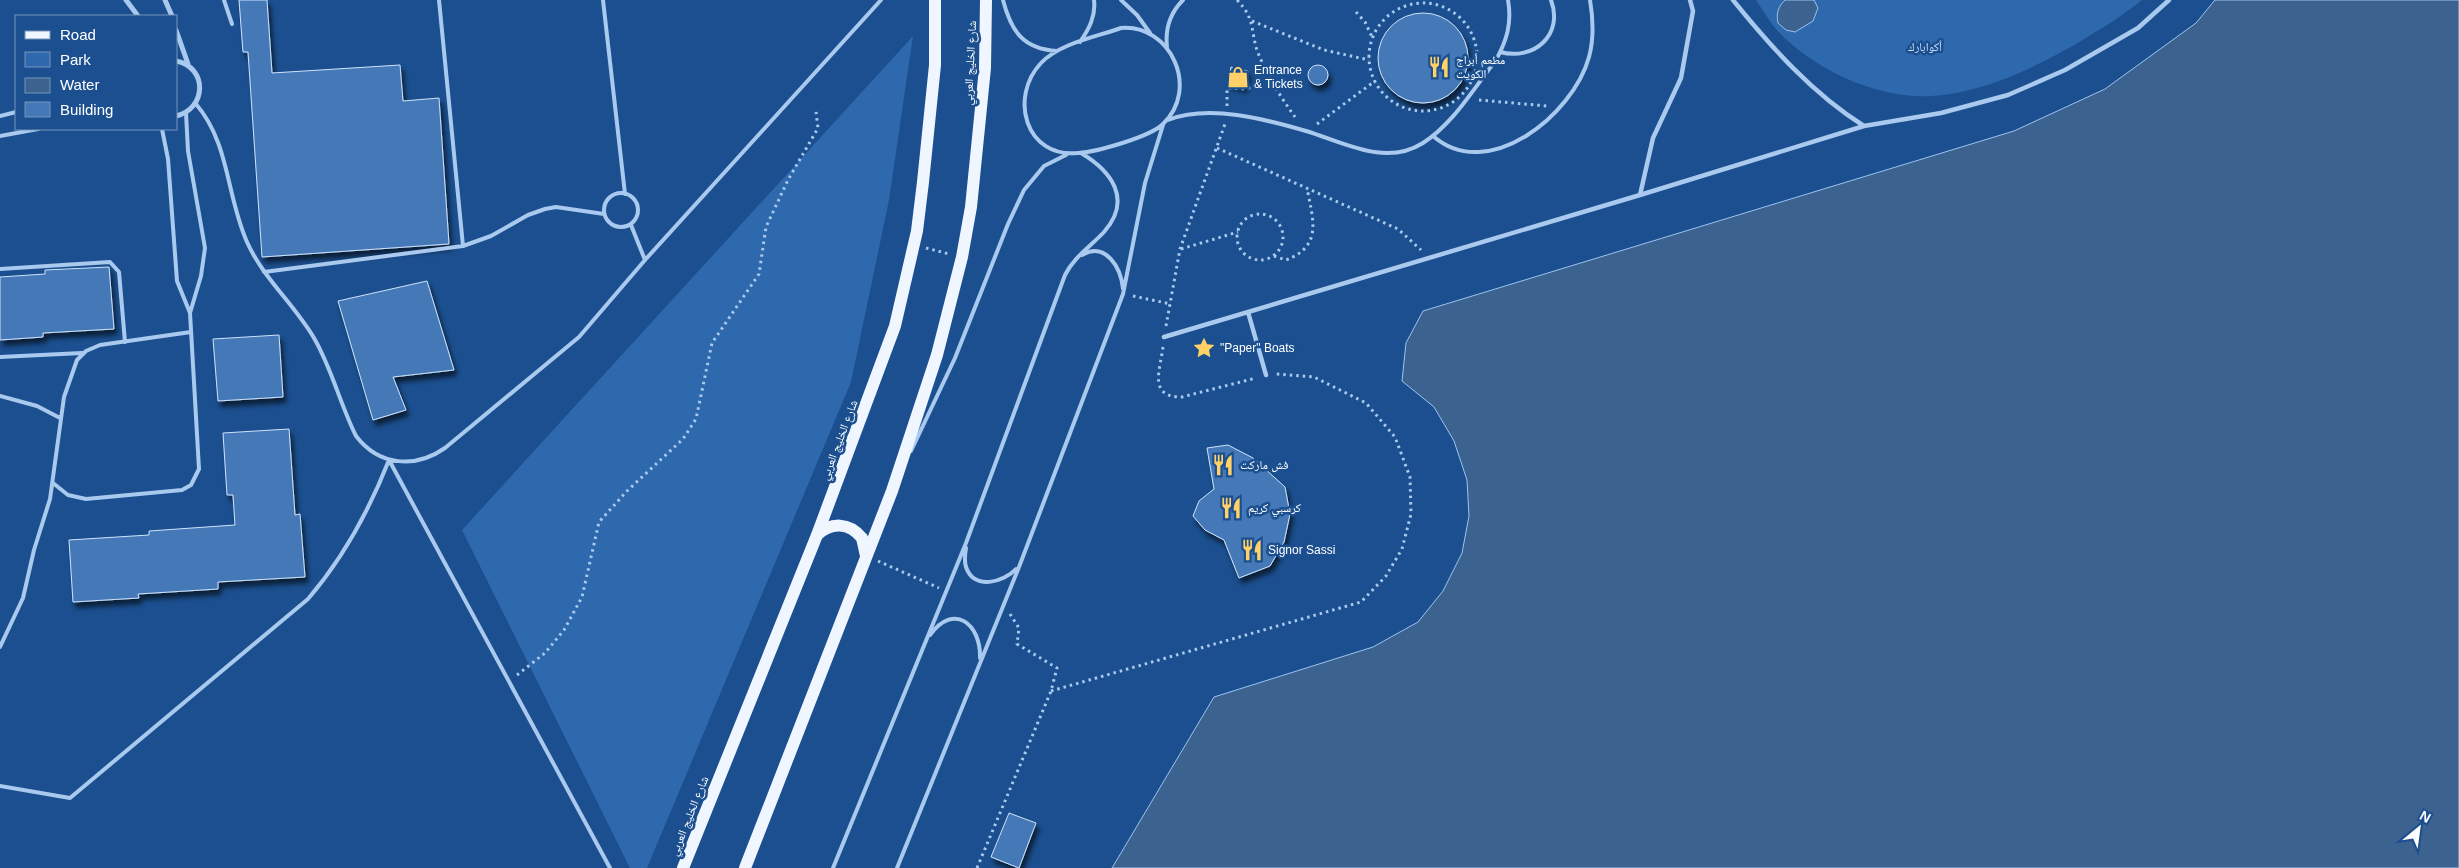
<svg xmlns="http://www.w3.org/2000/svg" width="2459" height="868" viewBox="0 0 2459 868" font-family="Helvetica,'Noto Naskh Arabic',sans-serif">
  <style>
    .green { fill: #2e69ad }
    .water { fill: #3c6290; stroke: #9cc4f0 }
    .building { fill: #4478b7; stroke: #cfe3fa; filter: url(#shadow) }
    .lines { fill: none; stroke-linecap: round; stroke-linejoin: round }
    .path { stroke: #a9c9ee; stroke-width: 3; stroke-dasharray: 2.5 4; stroke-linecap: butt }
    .service { stroke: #a9c9ee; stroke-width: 4 }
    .pedestrian { stroke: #a9c9ee; stroke-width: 4.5 }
    .minor { stroke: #a9c9ee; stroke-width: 5 }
    .primary { stroke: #f0f6ff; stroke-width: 12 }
    .labels { text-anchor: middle; stroke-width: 5; stroke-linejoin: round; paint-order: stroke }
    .park-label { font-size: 12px; fill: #cfe3fa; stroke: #1b4f8f }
    .poi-label { font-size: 12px; fill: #fff; stroke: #1b4f8f; text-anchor: start }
    .street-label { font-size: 12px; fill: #fff; stroke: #1b4f8f }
  </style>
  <defs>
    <filter id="shadow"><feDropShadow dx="3" dy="5.5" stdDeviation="2.5" flood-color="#0009"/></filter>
  </defs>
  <rect width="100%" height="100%" fill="#1b4f8f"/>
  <!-- green -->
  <path class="green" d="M1756,0H2142C2121,17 2099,30 2076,44C2032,69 1982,93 1931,96C1876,99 1812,69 1775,28C1768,19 1762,9 1756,0Z
    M913,36L889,200L851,382L647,868H630L462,530Z"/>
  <!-- water -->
  <path class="water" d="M1785,0H1814L1818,8L1813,21L1795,32L1786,30L1778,23C1776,13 1778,7 1785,0Z
    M2215,0H2459V868H1112L1214,697L1373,647L1418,622L1443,591L1462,553L1469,516L1467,480L1454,441L1434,407L1402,381L1406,343L1423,311L2014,131L2105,89L2196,23Z"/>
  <!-- building -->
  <path class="building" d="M239,0H267L272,73L400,65L403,101L439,98L449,244L262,257L248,52H243Z
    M1378 58a45 45 0 1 1 90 0a45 45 0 1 1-90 0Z
    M1308 75a10 10 0 1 1 20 0a10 10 0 1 1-20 0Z
    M1231,67L1248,71L1244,87L1228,83Z
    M109,267L114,329L43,333V337L0,340V277L45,274V270Z
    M427,281L454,370L393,377L406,410L373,420L338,301Z
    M279,335L283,397L218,401L213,339Z
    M289,429L295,515L300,514L305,577L218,582V589L138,594L139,598L73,602L69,540L149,535V531L235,525L233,495H227L223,433Z
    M1228,445L1253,458L1285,487L1290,514L1284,542L1270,566L1239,578L1224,540L1205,530L1193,516L1199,501L1214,489L1207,448Z
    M1009,813L1036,823L1019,868L991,857Z"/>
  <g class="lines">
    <!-- path -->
    <path class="path" d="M1237,0C1256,19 1250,31 1258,53C1268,77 1280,96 1295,117
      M1369 57a54 54 0 1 1 108 0a54 54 0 1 1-108 0Z
      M1356,12L1365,22L1372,37
      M1252,21L1324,50L1369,60
      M1479,100L1547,106
      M1227,106V88L1244,89L1271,84
      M1317,124L1375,81
      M1217,148L1398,229L1421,250
      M1237 237a23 23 0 1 1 46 0a23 23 0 1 1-46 0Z
      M926,248L949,254
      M1181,249L1238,232
      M1274,256L1286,260C1323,246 1313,220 1307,188
      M1133,296L1171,304
      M1166,326L1180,249L1225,124
      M1163,347C1160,371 1148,397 1182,397L1256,378
      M878,561L939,588
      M517,675L545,653L564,630L582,597L599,522L627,491L683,439L696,419L712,343L759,274L766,227L788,180L818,128L816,112
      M1051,691L1361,602L1386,576L1402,549L1411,514L1410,477L1395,437L1366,403L1314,377L1276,374
      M977,868L1051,691L1057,668L1017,644L1019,628L1010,614"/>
    <!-- service -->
    <path class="service" d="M224,0L232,24
      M439,0L463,246
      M603,0L625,194
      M1003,0C1011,31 1023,49 1057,51
      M1121,0L1137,15L1150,33
      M1121,28C1171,24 1200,89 1163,124C1150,137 1096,152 1078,153C1025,158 1009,97 1041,63C1060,43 1096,37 1121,28Z
      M1080,42C1089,29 1096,16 1094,0
      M1167,47C1165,29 1170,13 1183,0
      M1500,52C1534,61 1564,35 1551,0
      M196,104C230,144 226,195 247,242C263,278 294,304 314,338C332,369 340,404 356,436C379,466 415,469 445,448L579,337L645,260L881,0
      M186,113L188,151L205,248L201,276L190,313
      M0,116L16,112
      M1168,120C1209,104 1265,119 1306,131C1343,142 1385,167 1423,143C1453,124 1474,88 1496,60C1507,40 1512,23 1508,0
      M0,136L38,129
      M1433,136C1488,184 1573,115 1589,57C1594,39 1593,18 1590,0
      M604 210a17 17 0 1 1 34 0a17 17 0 1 1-34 0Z
      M631,225L645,260
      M1082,255C1106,241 1121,268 1123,289
      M0,269L110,262L119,272L125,342
      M264,272L463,246L491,236L528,215L545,209L556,207L604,214
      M0,357L82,353
      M0,396L37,406L60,418
      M911,451L955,358L1008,224L1024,190L1044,166L1066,155
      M389,460L610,868
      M53,483L68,495L86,499L182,490L191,485L199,469L190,313L177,281L168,159L162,129
      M966,548C965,554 964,561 966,567C974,591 1004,582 1016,569
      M930,635C954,602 981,624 980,658
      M0,647L23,598L34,550L50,499L64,397L77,360L86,351L100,345L191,332
      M0,786L70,798L308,599C344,557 369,511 389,460
      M833,868L966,543L1065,275C1074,257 1091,246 1104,232C1133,199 1111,171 1081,153
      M897,868L1019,567L1123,294L1145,183L1163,125"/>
    <!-- pedestrian -->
    <path class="pedestrian" d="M1733,0C1771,47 1813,94 1864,126
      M1640,195L1653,138L1681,78L1693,11L1690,0
      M1248,312L1266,375
      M1164,337L1640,195L1864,126L1941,113L2008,95L2065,70L2138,28L2169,0"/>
    <!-- minor -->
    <path class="minor" d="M126,0L138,16
      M165,0L172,16
      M176,30L188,64
      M176,61C208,67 207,109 176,116"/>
    <!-- primary -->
    <path class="primary" d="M817,535C831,522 849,522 862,538L866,556
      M683,868L817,535L895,326L917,231L923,182L935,65V0
      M745,868L892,491L937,355L962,257L971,207L985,68L986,0"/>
  </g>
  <!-- icons -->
  <defs>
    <g id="restaurant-bare" transform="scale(1.725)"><path d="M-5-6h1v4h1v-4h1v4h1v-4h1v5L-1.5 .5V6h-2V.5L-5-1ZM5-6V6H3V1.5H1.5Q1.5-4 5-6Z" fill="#ffd166" stroke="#1b4f8f" stroke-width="2.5" paint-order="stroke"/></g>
    <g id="shop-bare" transform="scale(1.725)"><path d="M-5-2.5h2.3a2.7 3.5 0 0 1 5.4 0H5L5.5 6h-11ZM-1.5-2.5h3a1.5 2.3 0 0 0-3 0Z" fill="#ffd166" stroke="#1b4f8f" stroke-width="2.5" paint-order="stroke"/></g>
    <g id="sight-bare" transform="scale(1.725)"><path d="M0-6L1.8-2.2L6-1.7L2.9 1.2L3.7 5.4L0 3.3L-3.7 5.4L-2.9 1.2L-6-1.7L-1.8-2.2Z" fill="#ffd166" stroke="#1b4f8f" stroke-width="2.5" paint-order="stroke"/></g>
  </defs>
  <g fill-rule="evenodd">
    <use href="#restaurant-bare" x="1439" y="67"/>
    <use href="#shop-bare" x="1238" y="77"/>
    <use href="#sight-bare" x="1204" y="348"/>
    <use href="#restaurant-bare" x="1223" y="465"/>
    <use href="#restaurant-bare" x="1231" y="508"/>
    <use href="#restaurant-bare" x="1252" y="550"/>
  </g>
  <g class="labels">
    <!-- park labels -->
    <g class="park-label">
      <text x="1925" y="51">أكوابارك</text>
    </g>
    <!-- poi labels -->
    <g class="poi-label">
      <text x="1456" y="64">مطعم أبراج<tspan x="1456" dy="14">الكويت</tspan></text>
      <text x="1254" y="74">Entrance<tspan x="1254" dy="14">&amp; Tickets</tspan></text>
      <text x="1220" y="352">"Paper" Boats</text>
      <text x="1240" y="469">فش ماركت</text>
      <text x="1248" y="512">كرسبي كريم</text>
      <text x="1268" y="554">Signor Sassi</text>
    </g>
    <!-- street labels -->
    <g class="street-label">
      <text transform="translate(970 63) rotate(-87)" y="4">شارع الخليج العربي</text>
      <text transform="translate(839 440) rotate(-69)" y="4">شارع الخليج العربي</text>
      <text transform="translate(689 816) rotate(-68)" y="4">شارع الخليج العربي</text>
    </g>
  </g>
  <!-- legend -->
  <rect x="15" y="15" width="162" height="115" fill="#1b4f8f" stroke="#7695bc"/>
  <rect x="25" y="31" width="25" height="8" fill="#f0f6ff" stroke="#7695bc"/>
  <text x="60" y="40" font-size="15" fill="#ffffff">Road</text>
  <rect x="25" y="52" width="25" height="15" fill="#2e69ad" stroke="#7695bc"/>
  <text x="60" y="65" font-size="15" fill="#ffffff">Park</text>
  <rect x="25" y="78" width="25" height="15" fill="#3c6290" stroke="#7695bc"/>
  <text x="60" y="90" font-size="15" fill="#ffffff">Water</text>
  <rect x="25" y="102" width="25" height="15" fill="#4478b7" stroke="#7695bc"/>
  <text x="60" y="115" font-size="15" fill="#ffffff">Building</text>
  <!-- north arrow -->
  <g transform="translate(2419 828) rotate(29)" stroke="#1b4f8f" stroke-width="4" paint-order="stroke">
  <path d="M0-4L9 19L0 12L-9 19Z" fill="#ffffff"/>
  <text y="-8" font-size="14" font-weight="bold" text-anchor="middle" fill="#ffffff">N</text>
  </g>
</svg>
